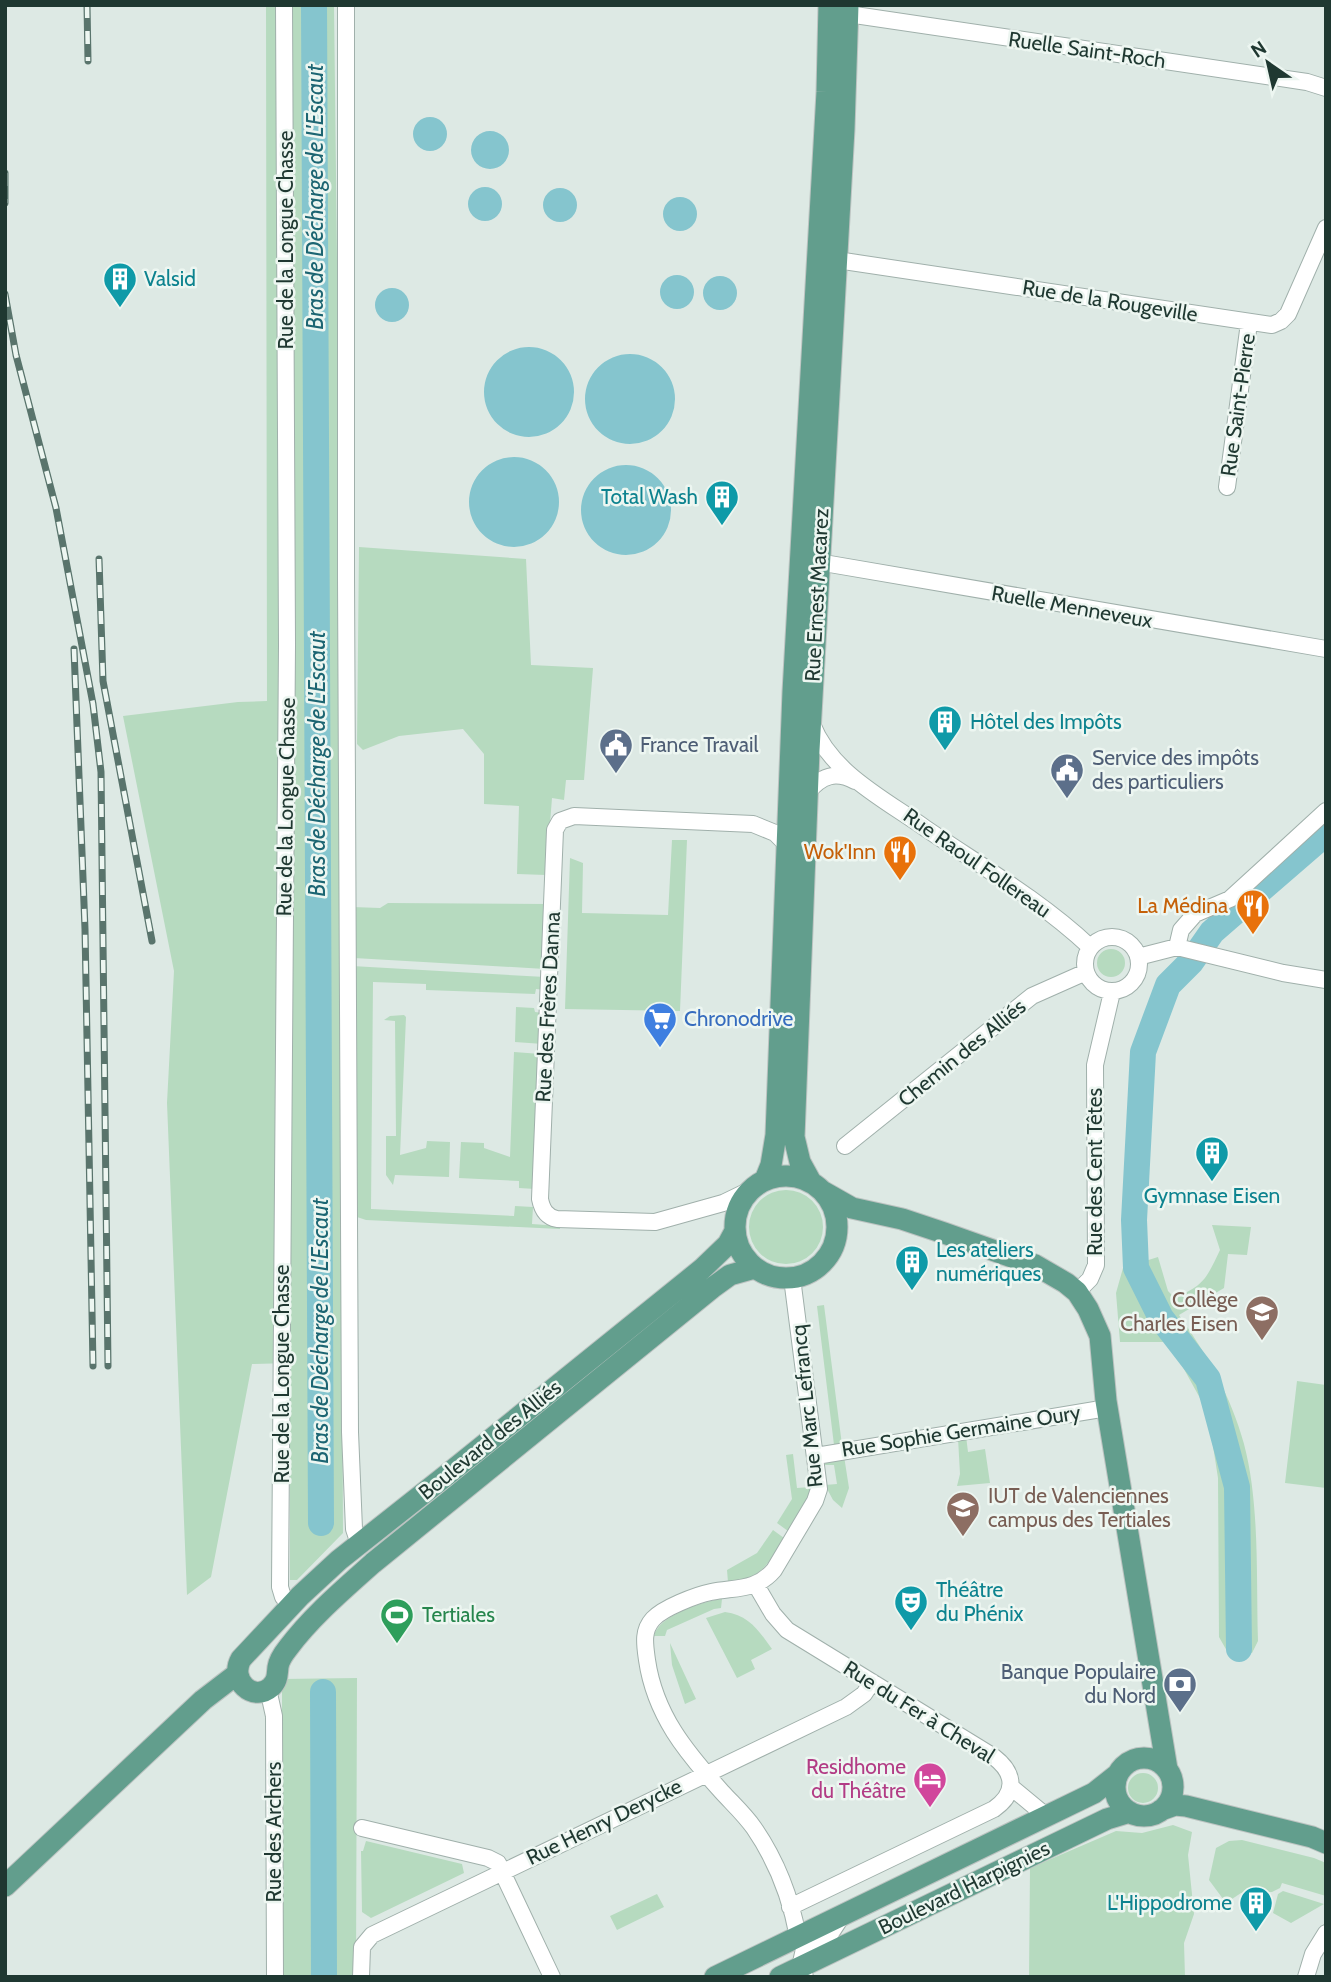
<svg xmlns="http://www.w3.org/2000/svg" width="1331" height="1982" viewBox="0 0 1331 1982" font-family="Cabin,sans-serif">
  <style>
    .green { fill: #b6dabf }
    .water { fill: #85c5ce }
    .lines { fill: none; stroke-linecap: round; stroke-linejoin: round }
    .river { stroke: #85c5ce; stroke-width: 26 }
    .minor-casing { stroke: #a0b0ab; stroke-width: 18 }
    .major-casing { stroke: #bcc3c1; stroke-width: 23 }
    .minor { stroke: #fff; stroke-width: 16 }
    .major { stroke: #629e8d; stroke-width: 21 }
    .rail-casing { stroke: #59746c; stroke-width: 7 }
    .rail { stroke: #edf6f1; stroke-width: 4.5; stroke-dasharray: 13; stroke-linecap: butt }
    .labels { text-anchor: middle; stroke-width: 5; stroke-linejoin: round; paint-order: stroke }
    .street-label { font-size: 21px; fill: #1f3831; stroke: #edf6f1 }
    .culture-label { font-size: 21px; fill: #0d838f; stroke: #edf6f1; text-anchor: start }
    .service-label { font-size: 21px; fill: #4e5e75; stroke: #edf6f1; text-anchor: start }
    .food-label { font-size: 21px; fill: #c56008; stroke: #edf6f1; text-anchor: end }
    .shop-label { font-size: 21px; fill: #366cbe; stroke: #edf6f1; text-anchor: start }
    .education-label { font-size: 21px; fill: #785e54; stroke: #edf6f1; text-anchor: end }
    .leisure-label { font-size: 21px; fill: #27864d; stroke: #edf6f1; text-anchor: start }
    .hotel-label { font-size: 21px; fill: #b23c85; stroke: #edf6f1; text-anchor: end }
    .water-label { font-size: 23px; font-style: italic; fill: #1c6572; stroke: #edf6f1 }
  </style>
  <rect width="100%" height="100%" fill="#dde9e4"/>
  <!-- green -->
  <path class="green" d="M266,5H334L337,258L343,1533L297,1580H290V1363L252,1364L211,1577L187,1595L167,1103L174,971L123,716L238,702L267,701Z
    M359,547L526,559L531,665L593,668L584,780H566L564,800L552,798L546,875L517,874L519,806L484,804V754L463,729L399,736L363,750L357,744Z
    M672,840H687L680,1011L565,1009L570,858L583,863L582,913L668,915Z
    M388,903L547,904L545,969L354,958L352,907L380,908Z
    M1097 963a14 14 0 1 1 28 0a14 14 0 1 1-28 0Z
    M352,966L545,977V990L536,989L535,994L426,990V984L373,982L371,1209L514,1216L515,1206L533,1207L532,1224L560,1226V1229L366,1220L354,1216Z
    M516,1007L534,1008L535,1012L543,1013V1044L515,1042Z
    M404,1015L406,1017L400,1155L426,1148L427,1141L450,1142L449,1177L395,1175L393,1185L386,1175V1136H396L395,1021L384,1020L390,1016Z
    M514,1052L541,1054L535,1189L519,1188V1181L459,1178L461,1142L484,1143V1148L510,1157Z
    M749 1227a37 37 0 1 1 74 0a37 37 0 1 1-74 0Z
    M1212,1225L1251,1227L1247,1255L1228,1254L1224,1288L1179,1315C1207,1355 1231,1396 1244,1444C1260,1504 1256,1579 1258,1641L1252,1653L1227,1651L1219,1637L1218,1478L1211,1433L1206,1409L1169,1342H1120L1116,1293L1123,1268L1158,1257L1168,1291L1174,1297C1204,1287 1207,1277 1220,1250Z
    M824,1305L842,1445H834L817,1306Z
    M1297,1381L1326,1385V1488L1285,1483Z
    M966,1436L968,1452L985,1449L990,1483L957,1486L960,1474L958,1438Z
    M793,1454L797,1488L811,1487L807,1499L788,1531L777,1523L792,1499L786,1455Z
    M844,1456L849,1488L842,1508L833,1500L825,1485L837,1484L834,1465H824L828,1461Z
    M773,1530L784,1538C768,1565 761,1579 728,1582L727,1570L757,1553Z
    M722,1599L721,1608L714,1609L667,1630L665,1636H654C658,1616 703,1601 722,1599Z
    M725,1612C749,1615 759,1631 772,1649L751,1660L755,1669L737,1678L706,1618Z
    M670,1643L696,1699L685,1704L672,1665Z
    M357,1678L356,1977H282V1679Z
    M1128 1788a15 15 0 1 1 30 0a15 15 0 1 1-30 0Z
    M1173,1825L1192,1832L1188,1855L1194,1914L1184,1943L1185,1977H1029L1030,1868L1116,1831L1142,1833Z
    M1242,1840L1314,1858L1326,1863V1896L1282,1883L1280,1888L1272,1892L1241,1893L1226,1903L1209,1880L1216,1848L1229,1841Z
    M366,1841L462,1864L464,1873L371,1918L362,1912L361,1851H363Z
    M1283,1891L1324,1904L1291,1923L1273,1913L1278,1894Z
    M657,1894L664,1907L617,1930L610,1916Z"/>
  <!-- water -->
  <path class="water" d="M413 134a17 17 0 1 1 34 0a17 17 0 1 1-34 0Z
    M471 150a19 19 0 1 1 38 0a19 19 0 1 1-38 0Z
    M468 204a17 17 0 1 1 34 0a17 17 0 1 1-34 0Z
    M543 205a17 17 0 1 1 34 0a17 17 0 1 1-34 0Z
    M663 214a17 17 0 1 1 34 0a17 17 0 1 1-34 0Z
    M660 292a17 17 0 1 1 34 0a17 17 0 1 1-34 0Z
    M703 293a17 17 0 1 1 34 0a17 17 0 1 1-34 0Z
    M375 305a17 17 0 1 1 34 0a17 17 0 1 1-34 0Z
    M484 392a45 45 0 1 1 90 0a45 45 0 1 1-90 0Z
    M585 399a45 45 0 1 1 90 0a45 45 0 1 1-90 0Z
    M469 502a45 45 0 1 1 90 0a45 45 0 1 1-90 0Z
    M581 510a45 45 0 1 1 90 0a45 45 0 1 1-90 0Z"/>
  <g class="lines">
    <!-- river -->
    <path class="river" d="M314,5L321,1523
      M1239,1649L1237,1487L1208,1379L1161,1318L1136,1268L1134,1220L1143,1052L1168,985L1191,962L1212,932L1326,833
      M323,1692L324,1977"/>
    <!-- minor casing -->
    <g class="minor-casing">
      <path id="minor" d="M284,5L287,645L280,1587L283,1597L291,1606
        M346,5V577L350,1432L354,1529L359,1544
        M848,14L1307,82L1326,88
        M837,260L1272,325L1281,321L1288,314L1326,228
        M1227,487L1249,323
        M818,562L1326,649
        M812,724C831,773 884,799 925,828C981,866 1041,901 1090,947
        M808,792C822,775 836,771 855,781
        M1085 964a27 27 0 1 1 54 0a27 27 0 1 1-54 0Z
        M1177,947L1181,930L1195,914L1230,899L1326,811
        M1138,957L1177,947L1283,973L1326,980
        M845,1146L1032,996L1086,972
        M752,1189L723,1203L655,1222L557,1219C546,1217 542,1209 540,1199L555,830L560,821L574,816L753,824L775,833L786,844
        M792,1278L819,1489L815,1501L774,1570C756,1591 736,1587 711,1592C696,1595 663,1608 653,1619C642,1631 645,1645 647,1660C655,1715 686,1752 722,1792C733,1804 745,1815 754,1828C776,1860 791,1899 798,1937
        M1077,1292L1090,1279L1096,1265L1095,1065L1112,992
        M816,1456L1107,1408
        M756,1585L773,1614L787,1630L994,1757C1015,1773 1017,1793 994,1809L790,1907
        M268,1689L274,1716L275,1977
        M1011,1787L1046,1816
        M362,1828L488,1858L498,1863L552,1977
        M361,1977L362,1947L372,1935L846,1707L864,1694L872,1682
        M805,1977L800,1967L804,1949L829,1936L842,1916
        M1306,1977L1313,1954L1326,1933"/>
    </g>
    <!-- major casing -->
    <g class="major-casing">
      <path id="major" d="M735 1227a51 51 0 1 1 102 0a51 51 0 1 1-102 0Z
        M765,1180L771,1165L776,1135L793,692L827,92L829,5
        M811,1182L800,1162L794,1137L809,750L844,129L848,5
        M822,1191L852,1208L902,1219L944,1233L1035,1265L1066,1283L1077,1292L1088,1309L1100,1336L1106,1401L1167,1769
        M735,1231L728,1244L702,1269L453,1470L339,1560L300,1596L241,1659C229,1680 253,1703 271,1687C278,1680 277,1675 278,1667C279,1660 284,1653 288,1648C312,1616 344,1589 373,1563L712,1288L730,1275L755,1268
        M1115 1787a29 29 0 1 1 58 0a29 29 0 1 1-58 0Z
        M1161,1810L1175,1805L1186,1806L1312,1837L1326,1843
        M5,1886L203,1700L237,1674
        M715,1977L1094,1793L1118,1774
        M780,1977L1107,1819L1130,1812"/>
    </g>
    <!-- minor -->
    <use href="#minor" class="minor"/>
    <!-- major -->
    <use href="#major" class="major"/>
    <!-- rail casing -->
    <g class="rail-casing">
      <path id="rail" d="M87,5L88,61
        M5,173V203
        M5,294L16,355L56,508L93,704L101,772L108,1366
        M99,559L103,681L152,941
        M74,649L85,929L93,1366"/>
    </g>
    <!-- rail -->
    <use href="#rail" class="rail"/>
  </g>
  <!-- icons -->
  <defs>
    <g id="building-pin" transform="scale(1.75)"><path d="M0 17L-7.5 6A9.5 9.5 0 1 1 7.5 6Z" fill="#0f9aa8" stroke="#edf6f1"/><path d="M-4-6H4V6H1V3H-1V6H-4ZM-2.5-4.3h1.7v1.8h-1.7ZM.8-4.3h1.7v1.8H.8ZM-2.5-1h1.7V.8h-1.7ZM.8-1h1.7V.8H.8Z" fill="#fff"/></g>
    <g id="civic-pin" transform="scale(1.75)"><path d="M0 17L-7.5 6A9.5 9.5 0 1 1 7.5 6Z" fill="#5c6f8a" stroke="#edf6f1"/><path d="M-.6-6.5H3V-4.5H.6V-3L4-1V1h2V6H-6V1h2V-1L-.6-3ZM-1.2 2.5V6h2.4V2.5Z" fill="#fff"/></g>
    <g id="restaurant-pin" transform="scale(1.75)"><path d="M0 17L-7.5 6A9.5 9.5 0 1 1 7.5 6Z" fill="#e8710a" stroke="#edf6f1"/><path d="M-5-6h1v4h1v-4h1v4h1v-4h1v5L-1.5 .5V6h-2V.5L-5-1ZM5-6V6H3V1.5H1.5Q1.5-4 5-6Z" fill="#fff"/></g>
    <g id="supermarket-pin" transform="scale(1.75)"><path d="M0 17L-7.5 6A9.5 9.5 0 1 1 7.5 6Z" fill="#3f7fe0" stroke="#edf6f1"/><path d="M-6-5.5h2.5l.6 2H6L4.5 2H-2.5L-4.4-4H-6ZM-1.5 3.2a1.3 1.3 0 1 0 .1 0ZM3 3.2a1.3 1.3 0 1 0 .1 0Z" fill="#fff"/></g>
    <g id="school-pin" transform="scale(1.75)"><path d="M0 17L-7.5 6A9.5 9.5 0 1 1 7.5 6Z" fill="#8d6e63" stroke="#edf6f1"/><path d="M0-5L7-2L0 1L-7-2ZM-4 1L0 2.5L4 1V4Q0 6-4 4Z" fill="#fff"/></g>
    <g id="university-pin" transform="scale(1.75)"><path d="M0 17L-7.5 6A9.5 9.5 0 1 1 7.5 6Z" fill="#8d6e63" stroke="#edf6f1"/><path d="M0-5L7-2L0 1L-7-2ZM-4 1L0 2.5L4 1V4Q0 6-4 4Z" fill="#fff"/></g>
    <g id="theatre-pin" transform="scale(1.75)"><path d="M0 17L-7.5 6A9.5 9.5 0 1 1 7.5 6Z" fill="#0f9aa8" stroke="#edf6f1"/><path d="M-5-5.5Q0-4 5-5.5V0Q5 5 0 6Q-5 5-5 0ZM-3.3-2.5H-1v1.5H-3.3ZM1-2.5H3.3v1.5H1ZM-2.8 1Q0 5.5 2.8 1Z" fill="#fff"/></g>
    <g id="stadium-pin" transform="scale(1.75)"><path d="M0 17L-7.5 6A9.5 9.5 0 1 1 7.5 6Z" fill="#2e9e5b" stroke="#edf6f1"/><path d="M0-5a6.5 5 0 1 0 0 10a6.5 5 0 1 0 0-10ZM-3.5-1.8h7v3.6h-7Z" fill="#fff"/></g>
    <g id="bank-pin" transform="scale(1.75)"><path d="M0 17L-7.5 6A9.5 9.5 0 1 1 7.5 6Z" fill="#5c6f8a" stroke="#edf6f1"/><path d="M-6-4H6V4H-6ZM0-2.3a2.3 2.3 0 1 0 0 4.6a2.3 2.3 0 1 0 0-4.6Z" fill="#fff"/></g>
    <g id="hotel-pin" transform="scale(1.75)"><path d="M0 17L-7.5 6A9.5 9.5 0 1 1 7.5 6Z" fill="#d1479c" stroke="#edf6f1"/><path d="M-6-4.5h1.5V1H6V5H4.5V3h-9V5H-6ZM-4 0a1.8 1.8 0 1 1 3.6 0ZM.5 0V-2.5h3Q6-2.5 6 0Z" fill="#fff"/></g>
  </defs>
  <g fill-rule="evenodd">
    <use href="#building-pin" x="120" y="279"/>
    <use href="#building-pin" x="722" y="497"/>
    <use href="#building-pin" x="945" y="722"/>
    <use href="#civic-pin" x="616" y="745"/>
    <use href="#civic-pin" x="1067" y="770"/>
    <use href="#restaurant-pin" x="900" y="852"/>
    <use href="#restaurant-pin" x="1253" y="906"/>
    <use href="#supermarket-pin" x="660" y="1019"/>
    <use href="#building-pin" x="1212" y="1153"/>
    <use href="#building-pin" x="912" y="1262"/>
    <use href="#school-pin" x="1262" y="1312"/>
    <use href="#university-pin" x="963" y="1508"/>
    <use href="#theatre-pin" x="911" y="1602"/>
    <use href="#stadium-pin" x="397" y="1615"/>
    <use href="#bank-pin" x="1180" y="1684"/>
    <use href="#hotel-pin" x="930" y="1779"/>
    <use href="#building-pin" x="1256" y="1903"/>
  </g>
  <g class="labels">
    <!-- street labels -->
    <g class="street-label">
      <text transform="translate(1087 50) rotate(8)" y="7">Ruelle Saint-Roch</text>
      <text transform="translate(286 240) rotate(-90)" y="7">Rue de la Longue Chasse</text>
      <text transform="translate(1110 301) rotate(9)" y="7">Rue de la Rougeville</text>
      <text transform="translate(1238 405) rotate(-82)" y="7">Rue Saint-Pierre</text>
      <text transform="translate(817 595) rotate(-87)" y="7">Rue Ernest Macarez</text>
      <text transform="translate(1072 607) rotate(10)" y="7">Ruelle Menneveux</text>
      <text transform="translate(286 807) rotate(-89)" y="7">Rue de la Longue Chasse</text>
      <text transform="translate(977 863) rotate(35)" y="7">Rue Raoul Follereau</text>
      <text transform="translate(548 1007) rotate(-87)" y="7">Rue des Frères Danna</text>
      <text transform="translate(962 1053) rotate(-39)" y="7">Chemin des Alliés</text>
      <text transform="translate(1095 1172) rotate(-90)" y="7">Rue des Cent Têtes</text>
      <text transform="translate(282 1374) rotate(-90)" y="7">Rue de la Longue Chasse</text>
      <text transform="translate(807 1406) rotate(-96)" y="7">Rue Marc Lefrancq</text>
      <text transform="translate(961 1431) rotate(-9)" y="7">Rue Sophie Germaine Oury</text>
      <text transform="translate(490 1440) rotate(-39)" y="7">Boulevard des Alliés</text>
      <text transform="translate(919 1712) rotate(32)" y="7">Rue du Fer à Cheval</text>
      <text transform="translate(604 1822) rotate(-26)" y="7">Rue Henry Derycke</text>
      <text transform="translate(274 1832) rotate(-90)" y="7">Rue des Archers</text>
      <text transform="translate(964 1888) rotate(-26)" y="7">Boulevard Harpignies</text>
    </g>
    <!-- culture labels -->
    <g class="culture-label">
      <text x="144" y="286">Valsid</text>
      <text x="698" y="504" text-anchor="end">Total Wash</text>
      <text x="970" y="729">Hôtel des Impôts</text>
      <text x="1212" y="1203" text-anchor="middle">Gymnase Eisen</text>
      <text x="936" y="1257">Les ateliers<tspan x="936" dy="24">numériques</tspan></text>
      <text x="936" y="1597">Théâtre<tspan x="936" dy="24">du Phénix</tspan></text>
      <text x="1232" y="1910" text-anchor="end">L'Hippodrome</text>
    </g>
    <!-- service labels -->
    <g class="service-label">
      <text x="640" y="752">France Travail</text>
      <text x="1092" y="765">Service des impôts<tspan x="1092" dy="24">des particuliers</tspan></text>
      <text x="1156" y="1679" text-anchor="end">Banque Populaire<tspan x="1156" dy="24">du Nord</tspan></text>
    </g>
    <!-- food labels -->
    <g class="food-label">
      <text x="876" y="859">Wok'Inn</text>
      <text x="1228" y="913">La Médina</text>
    </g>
    <!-- shop labels -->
    <g class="shop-label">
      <text x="684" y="1026">Chronodrive</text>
    </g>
    <!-- education labels -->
    <g class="education-label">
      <text x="1238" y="1307">Collège<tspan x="1238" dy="24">Charles Eisen</tspan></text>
      <text x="988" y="1503" text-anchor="start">IUT de Valenciennes<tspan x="988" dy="24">campus des Tertiales</tspan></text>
    </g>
    <!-- leisure labels -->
    <g class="leisure-label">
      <text x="422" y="1622">Tertiales</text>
    </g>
    <!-- hotel labels -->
    <g class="hotel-label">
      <text x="906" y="1774">Residhome<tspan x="906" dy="24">du Théâtre</tspan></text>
    </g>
    <!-- water labels -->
    <g class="water-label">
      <text transform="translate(315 197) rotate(-90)" y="8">Bras de Décharge de L'Escaut</text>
      <text transform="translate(317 764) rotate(-90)" y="8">Bras de Décharge de L'Escaut</text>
      <text transform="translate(320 1331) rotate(-90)" y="8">Bras de Décharge de L'Escaut</text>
    </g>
  </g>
  <!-- border -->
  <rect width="1331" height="1982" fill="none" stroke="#1f3831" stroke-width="14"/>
  <!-- north arrow -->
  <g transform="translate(1268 63) rotate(326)" stroke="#edf6f1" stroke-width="5" paint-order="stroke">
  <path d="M0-5L12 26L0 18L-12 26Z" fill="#1f3831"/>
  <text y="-10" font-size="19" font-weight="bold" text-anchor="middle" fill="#1f3831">N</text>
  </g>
</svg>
